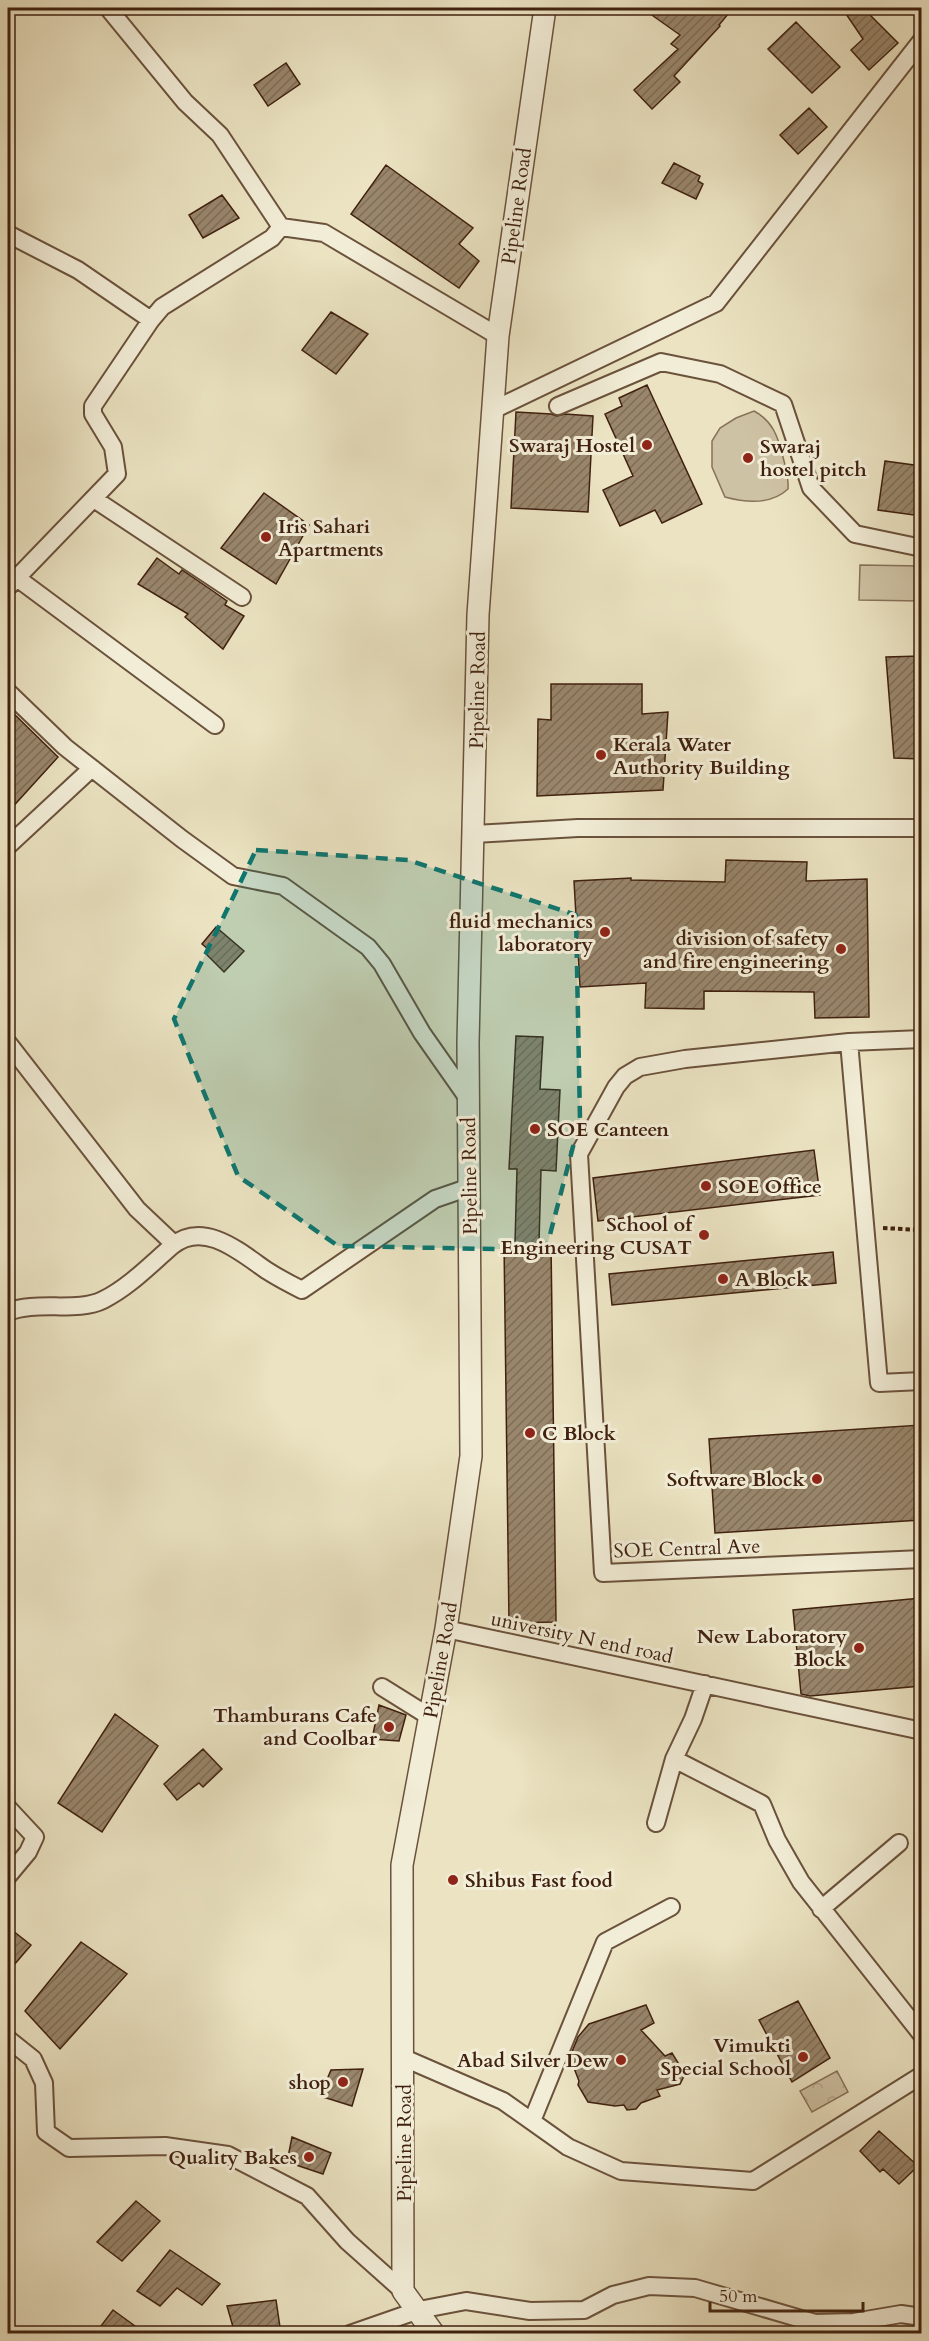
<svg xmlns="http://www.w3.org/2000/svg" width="929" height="2341" viewBox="0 0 929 2341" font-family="Cardo,serif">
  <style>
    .park { fill: url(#park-crowns); stroke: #87725a; stroke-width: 1.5 }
    .pitch { fill: #cec2a4; stroke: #87725a; stroke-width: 1.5 }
    .building { fill: url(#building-hatch); stroke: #40210f; stroke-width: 1.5 }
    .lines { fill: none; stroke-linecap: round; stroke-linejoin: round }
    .minor-casing { stroke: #6b523c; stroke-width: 20 }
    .tertiary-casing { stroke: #6b523c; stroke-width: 24 }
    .path { stroke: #40210f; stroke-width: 4; stroke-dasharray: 4.5 3; stroke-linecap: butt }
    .minor { stroke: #f2edd7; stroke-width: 16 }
    .tertiary { stroke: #f2edd7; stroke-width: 21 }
    .marked { fill: #0f766e; fill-opacity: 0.2; stroke: #0f766e; stroke-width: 4.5; stroke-dasharray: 12 8; stroke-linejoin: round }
    .poi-dot { fill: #8f2418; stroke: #f2edd7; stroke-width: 2 }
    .labels { text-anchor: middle; stroke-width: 6; stroke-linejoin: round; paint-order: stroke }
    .street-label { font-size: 20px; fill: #40210f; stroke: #f2edd7 }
    .poi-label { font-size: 20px; font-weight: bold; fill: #40210f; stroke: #f2edd7; text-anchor: end }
  </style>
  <defs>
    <pattern id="park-crowns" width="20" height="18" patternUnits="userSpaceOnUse" patternTransform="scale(1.5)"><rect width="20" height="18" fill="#cec2a4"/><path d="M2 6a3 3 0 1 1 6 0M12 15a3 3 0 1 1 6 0" fill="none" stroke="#b2a68c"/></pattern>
    <pattern id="building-hatch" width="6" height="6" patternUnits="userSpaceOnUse" patternTransform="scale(1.5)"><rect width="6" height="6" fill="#99866c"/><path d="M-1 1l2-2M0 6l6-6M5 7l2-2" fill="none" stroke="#7e6d57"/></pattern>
  </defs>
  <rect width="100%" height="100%" fill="#ebe3c2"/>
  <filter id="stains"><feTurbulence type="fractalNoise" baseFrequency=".00333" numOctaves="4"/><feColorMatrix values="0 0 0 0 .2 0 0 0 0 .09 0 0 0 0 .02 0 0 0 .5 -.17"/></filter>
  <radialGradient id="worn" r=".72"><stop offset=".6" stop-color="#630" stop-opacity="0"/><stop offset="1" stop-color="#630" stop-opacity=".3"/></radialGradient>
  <!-- park -->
  <path class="park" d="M837,2071L848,2092L812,2112L800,2091Z"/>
  <!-- pitch -->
  <path class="pitch" d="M754,411C773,421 778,437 783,457C786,470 789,474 788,489C771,505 747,503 725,497L712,467V441L720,428L736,418Z
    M860,565L921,566V601L859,600Z"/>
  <!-- building -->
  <path class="building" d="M642,8H733L719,25L720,26L674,76L680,82L652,109L634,90L678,49L671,44L680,35Z
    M842,8H863L898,43L869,70L851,50L863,39Z
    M796,22L840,67L812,93L768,49Z
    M286,63L300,84L268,106L254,85Z
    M809,108L827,127L798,154L780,135Z
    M674,163L700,176L698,181L703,184L696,199L662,183Z
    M386,165L473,228L459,244L479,261L459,288L351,214Z
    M222,195L239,218L203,238L189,215Z
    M331,312L368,334L336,374L302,350Z
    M647,385L702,504L662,523L655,510L620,526L603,490L633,476L605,414L622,406L619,398Z
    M516,412L551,414L557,416L565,414L593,416L588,512L511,508Z
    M885,461L921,466V516L878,510Z
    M264,493L309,525L276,584L221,548Z
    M157,558L179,574L182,570L210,589L227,601L225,605L244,616L223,649L185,617L188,614L138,584Z
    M921,656V759L894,758L886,657Z
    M551,684H642V714L668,712L663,790L537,796L538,719L551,720Z
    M8,708L58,757L8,812Z
    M726,860L807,862L806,881L867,879L869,1017L815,1018L814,992L704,991V1009L645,1008L646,983L580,987L574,881L631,878V880L725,882Z
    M216,927L244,951L224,972L206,954L209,950L202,944Z
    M516,1036L543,1037L540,1089L560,1090L556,1171L541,1170L539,1243H551L556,1622L509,1623L504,1243H515L517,1169H509Z
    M814,1150L820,1195L598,1221L593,1178Z
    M833,1252L836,1283L612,1305L609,1274Z
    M921,1425V1520L715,1533L709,1439Z
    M921,1598V1686L810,1696L801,1694L793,1610Z
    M379,1705L406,1715L399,1741L372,1739Z
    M115,1714L158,1746L102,1832L58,1803Z
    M203,1749L222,1769L203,1787L199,1783L177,1800L164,1784Z
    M8,1927L31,1945L8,1972Z
    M81,1942L127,1974L60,2049L25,2011Z
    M798,2001L830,2058L792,2082L759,2020Z
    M646,2005L654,2023L641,2030L665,2056L672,2053L685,2074L680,2084L657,2090L660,2096L641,2103L636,2109L627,2110L624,2105L615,2106L588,2102L578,2085L579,2081L574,2068L567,2064L578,2037L589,2024Z
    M363,2069L352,2106L320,2096L331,2070Z
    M879,2131L918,2166L899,2184L883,2169L880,2172L860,2151Z
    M292,2137L331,2153L323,2174L287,2162Z
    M136,2201L160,2221L122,2261L97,2242Z
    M170,2250L220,2284L202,2305L177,2288L160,2306L137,2291Z
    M276,2300L281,2334H235L227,2306Z
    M113,2310L146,2334H95Z"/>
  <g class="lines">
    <!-- minor casing -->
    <g class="minor-casing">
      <path id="minor" d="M108,8L185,102L220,135L281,227L324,233L498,336
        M8,234L78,270L151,320
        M558,406L661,362L720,374L783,404L811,488L855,534L922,548
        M493,410L716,303L922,40
        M94,499L242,597
        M17,578L215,725
        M8,587L117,474L113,447L93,414V406L151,320L162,307L272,238L281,227
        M8,692L65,747L182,839L233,876L283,886L368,947L382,964L422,1033L469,1100
        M474,834L578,828H922
        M8,846L92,768
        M922,1039L849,1042L685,1059L640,1067L625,1076L616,1087L579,1154L603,1573L922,1559
        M849,1042L879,1383L922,1381
        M8,1043L137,1209L174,1244
        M8,1312C36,1300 77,1313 103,1300C129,1287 150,1265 172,1246C203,1220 239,1251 266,1270C277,1277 290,1284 302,1290L435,1199L470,1187
        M446,1629L922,1731
        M382,1687L430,1717
        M674,1759L762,1804L777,1840L801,1882L922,2035
        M8,1808L35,1837L28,1852L8,1876
        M656,1823L674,1759L693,1719L705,1684
        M821,1909L899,1843
        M8,2039L33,2059L44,2083L46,2132L69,2148L165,2146L228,2155L307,2196L347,2241L403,2291
        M404,2058L503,2101L568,2147L621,2171L753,2181L922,2075
        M532,2121L605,1942L671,1907
        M350,2334L419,2310L466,2301L530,2311L584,2310L613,2295L649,2286L695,2288L815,2323L854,2322L901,2314L922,2317"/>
    </g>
    <!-- tertiary casing -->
    <g class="tertiary-casing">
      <path id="tertiary" d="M434,2334L403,2291L402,1865L446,1629L471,1456L468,1043L478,615L498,336L545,8"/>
    </g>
    <!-- path -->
    <path class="path" d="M883,1228L922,1230"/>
    <!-- minor -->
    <use href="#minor" class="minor"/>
    <!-- tertiary -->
    <use href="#tertiary" class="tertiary"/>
  </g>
  <!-- marked area -->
  <path class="marked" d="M256,850L408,860L576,915L580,1120L546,1250L338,1246L238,1176L174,1019Z"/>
  <!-- markers -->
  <g class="poi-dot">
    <circle cx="647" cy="445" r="6"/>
    <circle cx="748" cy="458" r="6"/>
    <circle cx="266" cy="537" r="6"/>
    <circle cx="601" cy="755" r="6"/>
    <circle cx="605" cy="932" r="6"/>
    <circle cx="841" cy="949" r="6"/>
    <circle cx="535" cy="1129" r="6"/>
    <circle cx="706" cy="1186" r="6"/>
    <circle cx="704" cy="1235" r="6"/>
    <circle cx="723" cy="1279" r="6"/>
    <circle cx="530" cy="1433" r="6"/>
    <circle cx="817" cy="1479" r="6"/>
    <circle cx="859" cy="1648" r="6"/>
    <circle cx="389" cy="1727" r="6"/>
    <circle cx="453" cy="1880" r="6"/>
    <circle cx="803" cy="2057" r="6"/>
    <circle cx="621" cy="2060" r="6"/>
    <circle cx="343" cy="2082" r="6"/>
    <circle cx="309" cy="2157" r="6"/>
  </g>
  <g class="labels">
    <!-- street labels -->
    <g class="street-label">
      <text transform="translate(516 206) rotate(-82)" y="7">Pipeline Road</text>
      <text transform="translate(477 690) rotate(-89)" y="7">Pipeline Road</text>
      <text transform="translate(469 1176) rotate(-91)" y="7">Pipeline Road</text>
      <text transform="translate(687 1548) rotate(-2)" y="7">SOE Central Ave</text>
      <text transform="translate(582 1637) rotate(12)" y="7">university N end road</text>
      <text transform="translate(440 1660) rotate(-80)" y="7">Pipeline Road</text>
      <text transform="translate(404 2143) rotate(-90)" y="7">Pipeline Road</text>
    </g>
    <!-- poi labels -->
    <g class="poi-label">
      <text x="635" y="452">Swaraj Hostel</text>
      <text x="760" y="453" text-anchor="start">Swaraj<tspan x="760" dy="23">hostel pitch</tspan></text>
      <text x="278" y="533" text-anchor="start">Iris Sahari<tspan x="278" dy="23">Apartments</tspan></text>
      <text x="613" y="751" text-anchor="start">Kerala Water<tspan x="613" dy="23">Authority Building</tspan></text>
      <text x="593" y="928">fluid mechanics<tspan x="593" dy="23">laboratory</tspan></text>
      <text x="829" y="945">division of safety<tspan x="829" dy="23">and fire engineering</tspan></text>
      <text x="547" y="1136" text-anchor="start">SOE Canteen</text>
      <text x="718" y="1193" text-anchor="start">SOE Office</text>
      <text x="692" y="1231">School of<tspan x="692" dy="23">Engineering CUSAT</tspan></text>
      <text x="735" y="1286" text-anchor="start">A Block</text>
      <text x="542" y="1440" text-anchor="start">C Block</text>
      <text x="805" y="1486">Software Block</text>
      <text x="847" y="1643">New Laboratory<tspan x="847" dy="23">Block</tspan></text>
      <text x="377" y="1722">Thamburans Cafe<tspan x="377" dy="23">and Coolbar</tspan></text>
      <text x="465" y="1887" text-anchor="start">Shibus Fast food</text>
      <text x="791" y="2052">Vimukti<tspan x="791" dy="23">Special School</tspan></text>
      <text x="609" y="2067">Abad Silver Dew</text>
      <text x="331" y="2089">shop</text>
      <text x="297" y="2164">Quality Bakes</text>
    </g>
  </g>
  <!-- margin -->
  <rect width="929" height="2341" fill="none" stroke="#ebe3c2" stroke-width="30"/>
  <rect x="9" y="9" width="911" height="2323" fill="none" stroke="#40210f" stroke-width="3"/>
  <rect x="15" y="15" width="899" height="2311" fill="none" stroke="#40210f" stroke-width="1.5"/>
  <!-- scale -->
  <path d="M710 2302v9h153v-9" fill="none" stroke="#40210f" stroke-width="3"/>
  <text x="719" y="2302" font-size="18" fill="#40210f" stroke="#f2edd7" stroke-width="4.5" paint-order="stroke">50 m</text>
  <rect width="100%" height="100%" filter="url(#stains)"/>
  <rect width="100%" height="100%" fill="url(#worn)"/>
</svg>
